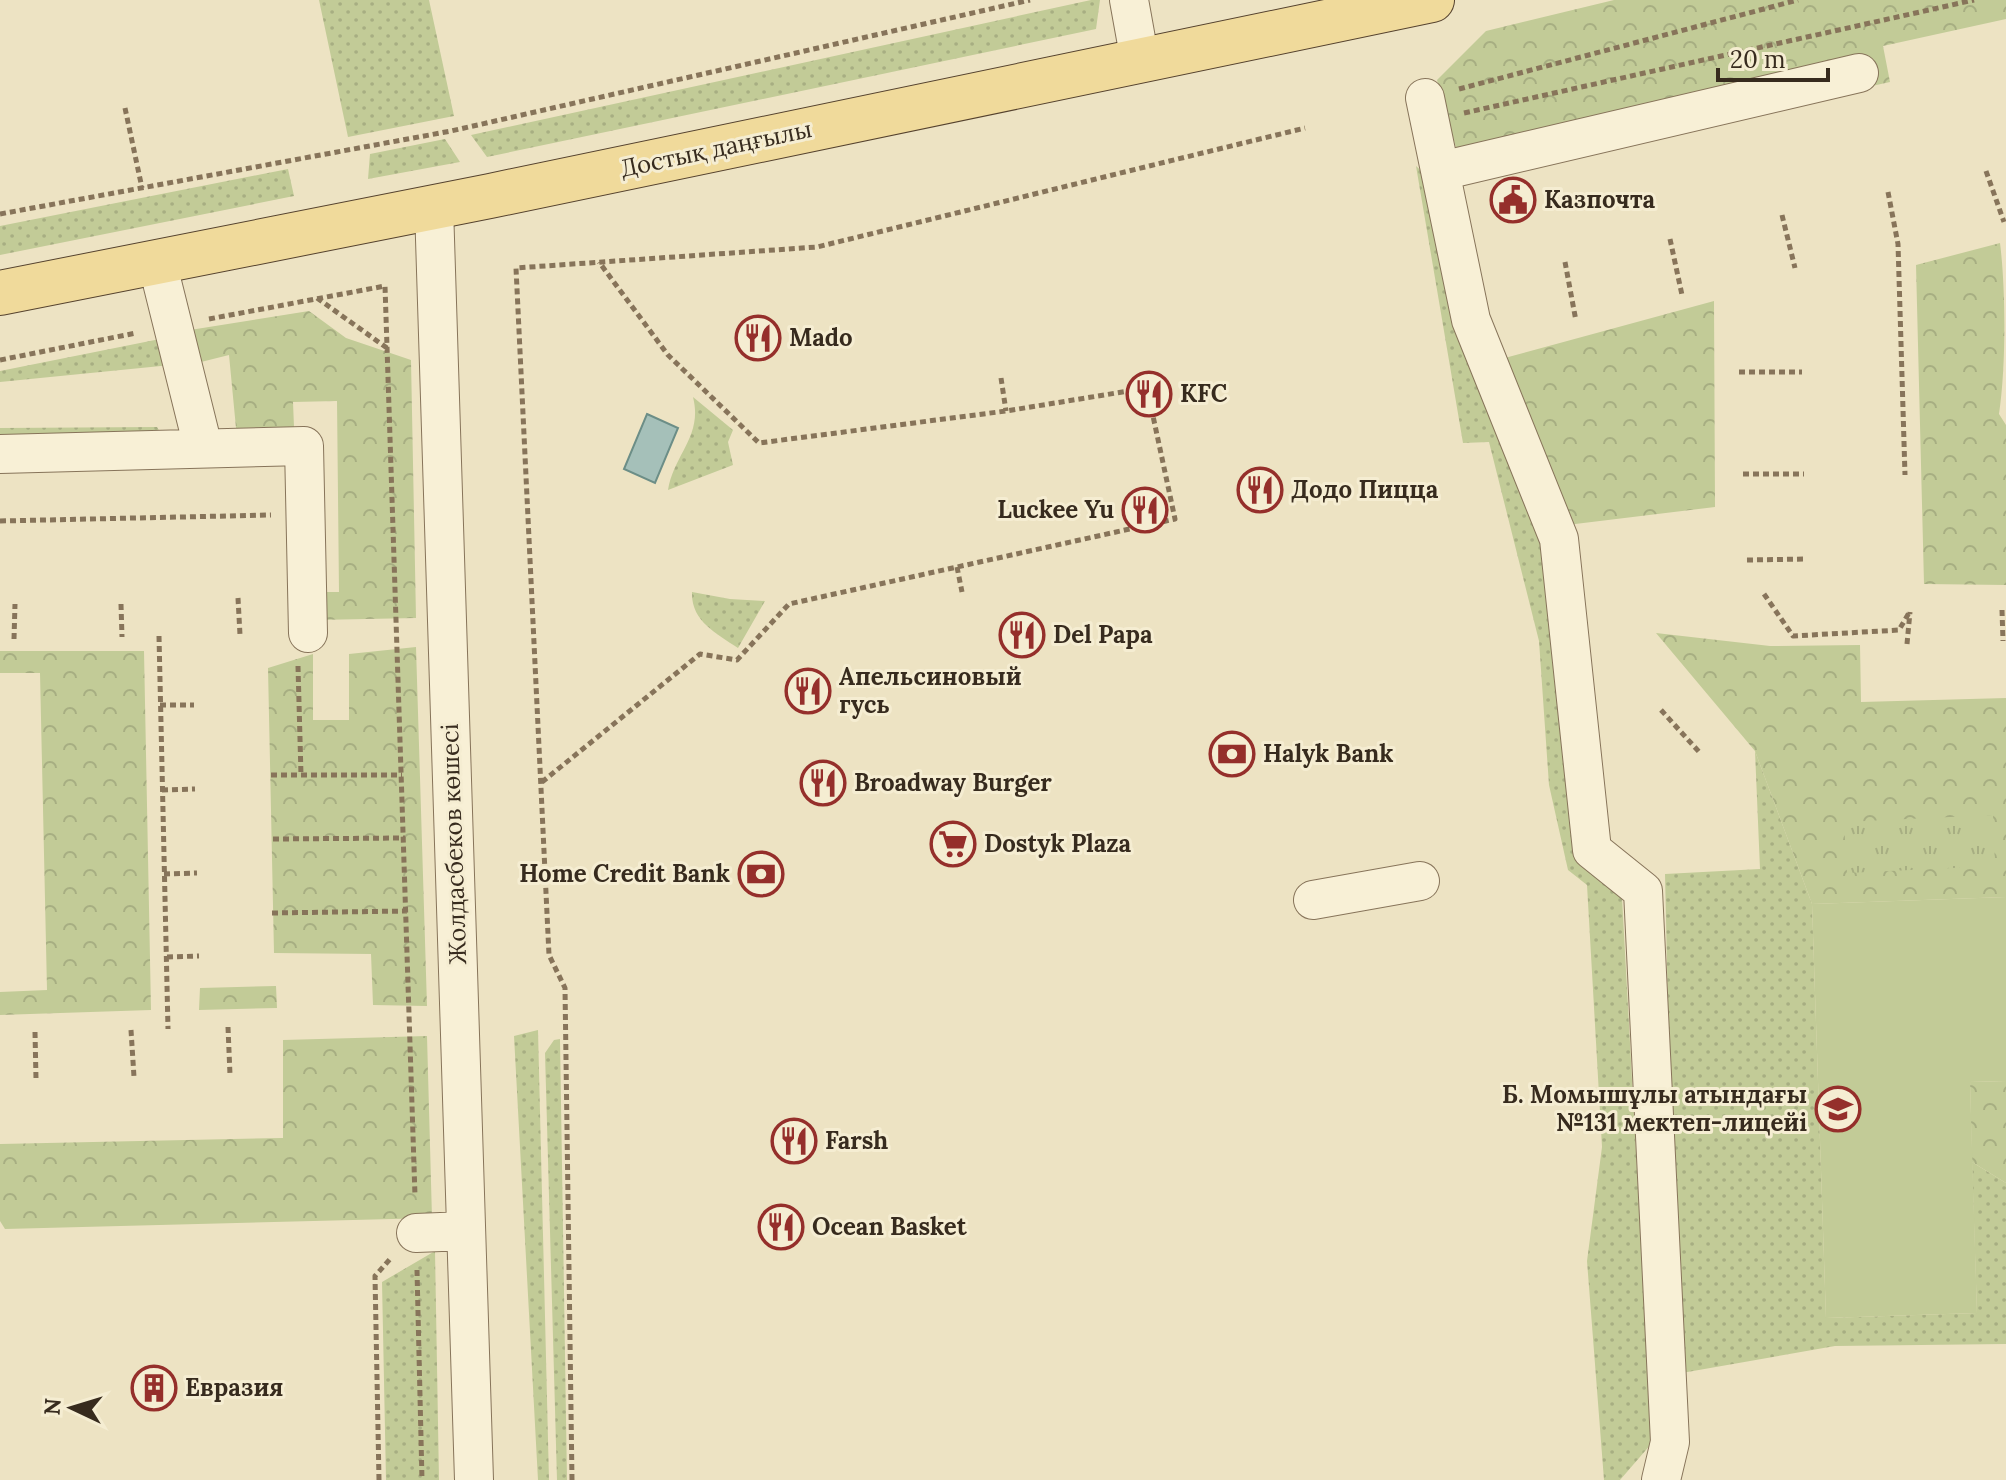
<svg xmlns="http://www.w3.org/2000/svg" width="2006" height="1480" viewBox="0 0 2006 1480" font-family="Lora,serif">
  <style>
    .grass { fill: url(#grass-dots) }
    .forest { fill: url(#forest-crowns) }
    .park { fill: url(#park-tufts) }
    .pitch { fill: #c2cb97 }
    .water { fill: #a5c0b9; stroke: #6c8e87; stroke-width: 2 }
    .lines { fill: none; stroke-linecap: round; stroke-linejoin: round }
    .minor-casing { stroke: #87745a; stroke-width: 40 }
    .major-casing { stroke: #55422e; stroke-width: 46 }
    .path { stroke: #87745a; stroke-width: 5; stroke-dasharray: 6 4; stroke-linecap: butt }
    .minor { stroke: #f8f0d6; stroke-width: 38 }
    .major { stroke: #f0da9b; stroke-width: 44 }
    .labels { text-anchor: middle; stroke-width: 6; stroke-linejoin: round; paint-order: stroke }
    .street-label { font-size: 24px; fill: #372b1e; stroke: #f5edd2 }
    .poi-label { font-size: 24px; font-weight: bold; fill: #372b1e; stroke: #f5edd2; text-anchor: start }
  </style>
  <defs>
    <pattern id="grass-dots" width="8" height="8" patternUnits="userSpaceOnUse" patternTransform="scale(2)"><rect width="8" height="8" fill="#c2cb97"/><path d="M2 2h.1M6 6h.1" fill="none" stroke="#a7ae82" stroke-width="1.8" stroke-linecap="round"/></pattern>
    <pattern id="forest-crowns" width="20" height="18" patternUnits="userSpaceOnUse" patternTransform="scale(2)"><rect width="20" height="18" fill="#c2cb97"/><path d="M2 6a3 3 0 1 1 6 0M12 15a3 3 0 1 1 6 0" fill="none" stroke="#a7ae82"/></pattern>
    <pattern id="park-tufts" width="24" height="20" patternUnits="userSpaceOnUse" patternTransform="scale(2)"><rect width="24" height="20" fill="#c2cb97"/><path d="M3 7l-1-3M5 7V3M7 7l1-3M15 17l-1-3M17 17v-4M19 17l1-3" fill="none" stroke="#a7ae82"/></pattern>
  </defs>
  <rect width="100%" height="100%" fill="#ede3c3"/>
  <!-- grass -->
  <path class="grass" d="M319,0H429L454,116L348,137Z
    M1091,0H1100L1096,29L487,157L471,135Z
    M445,139L460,162L368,179L370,154Z
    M1416,166L1430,179L1543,543L1622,898L1652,1443L1620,1480H1604L1587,1261L1602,1147L1587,885L1568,870L1549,785L1539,641L1489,442L1463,443Z
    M288,169L294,196L0,255V226Z
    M165,338L171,365L0,382V371Z
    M693,397L733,430L728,442L733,465L668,490C674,454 703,436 693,397Z
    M157,427L163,437L0,439V428Z
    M692,592L730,599L765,601L738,648C716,633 691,621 692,592Z
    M1755,751L1812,904L1826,1318L1977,1313L1972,1162L2006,1183V1344L1835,1346L1676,1374L1665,874L1760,869Z
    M538,1030L549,1480H538L514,1036Z
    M560,1039L567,1480H557L545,1053L554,1040Z
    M435,1251L439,1480H386L382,1282Z"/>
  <!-- forest -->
  <path class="forest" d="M1614,0H2006V19L1883,46L1890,82L1464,176L1437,80L1486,31Z
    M2000,243C2006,291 2006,368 1999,414L2006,425V585L1924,584L1916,265Z
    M1714,301L1715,507L1567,525L1501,359Z
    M309,311L346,338L411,360L416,618L317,620L315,592H339L337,401L293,402L294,427L236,428L229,355L197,363L190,330Z
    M1656,633L1770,646L1860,645L1861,702L2006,698V897L1812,904L1755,751Z
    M416,647L427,1006L373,1005L371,954L274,953L268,668L313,654V720H349V654Z
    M0,651H144L151,1010L0,1015V992L47,990L40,673H0Z
    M276,986L277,1008L199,1010L200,988Z
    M427,1036L432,1218L5,1229L0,1221V1144L283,1138V1040Z
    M2006,1081V1183L1972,1162L1970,1082Z"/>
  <!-- park -->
  <path class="park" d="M1993,815L1995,866L1847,873L1844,822Z"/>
  <!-- pitch -->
  <path class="pitch" d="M2006,897V1081L1970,1082L1977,1313L1826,1318L1812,904Z"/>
  <!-- water -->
  <path class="water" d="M647,414L678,428L655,483L624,469Z"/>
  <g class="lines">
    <!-- minor casing -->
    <g class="minor-casing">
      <path id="minor" d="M1129,0L1140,61
        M1425,98L1471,320L1559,539L1592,850L1643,891L1670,1442L1661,1480
        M1441,171L1859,73
        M434,207L474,1480
        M157,262L203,447
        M0,454L304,446L308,633
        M1313,900L1420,881
        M416,1233L466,1231"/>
    </g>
    <!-- major casing -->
    <g class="major-casing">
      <path id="major" d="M0,293L490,196L1432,0"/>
    </g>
    <!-- path -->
    <path class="path" d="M1459,89L1798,0
      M125,108L142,188
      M1464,113L1974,0
      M1986,171L2004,222
      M1888,192L1898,244L1905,475
      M0,214L451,131L1030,0
      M1782,215L1795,268
      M1670,239L1682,295
      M1565,262L1576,321
      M317,298L387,348
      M209,319L385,286L415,1196
      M0,360L136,333
      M1739,372H1802
      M1001,378L1006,411
      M1743,474H1804
      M0,521L271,515
      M1747,560L1806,559
      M957,567L962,592
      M1764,594L1793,636L1899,630L1910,611
      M238,598L240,635
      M121,604L122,637
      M2002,610L2003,641
      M159,636L168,1029
      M14,639L15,604
      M1907,644L1910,612
      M298,666L301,775
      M160,705H194
      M1661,710L1701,754
      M271,775H402
      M542,782L700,654L737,660L789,604L1175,519L1147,388L1006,411L759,443L668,355L599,262
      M162,790L195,789
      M273,839L405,838
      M164,874L197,873
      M272,913L407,911
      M167,957L199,956
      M228,1027L230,1075
      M131,1030L134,1077
      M35,1032L36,1079
      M417,1270L422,1480
      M379,1480L375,1276L390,1259
      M572,1480L565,988L549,955L516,268L817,247L1305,128"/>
    <!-- minor -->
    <use href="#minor" class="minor"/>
    <!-- major -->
    <use href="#major" class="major"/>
  </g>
  <!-- icons -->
  <defs>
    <g id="civic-ring" transform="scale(2.3)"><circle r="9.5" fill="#f5edd2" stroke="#952f2b" stroke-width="1.5"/><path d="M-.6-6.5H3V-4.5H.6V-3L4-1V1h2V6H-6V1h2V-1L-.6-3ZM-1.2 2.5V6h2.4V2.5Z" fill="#952f2b"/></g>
    <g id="restaurant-ring" transform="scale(2.3)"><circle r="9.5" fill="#f5edd2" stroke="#952f2b" stroke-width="1.5"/><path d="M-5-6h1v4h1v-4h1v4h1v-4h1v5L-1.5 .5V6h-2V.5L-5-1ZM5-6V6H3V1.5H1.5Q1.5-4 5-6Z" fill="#952f2b"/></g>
    <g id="bank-ring" transform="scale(2.3)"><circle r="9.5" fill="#f5edd2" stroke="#952f2b" stroke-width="1.5"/><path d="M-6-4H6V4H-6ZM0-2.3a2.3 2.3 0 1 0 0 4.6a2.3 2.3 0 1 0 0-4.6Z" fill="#952f2b"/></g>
    <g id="supermarket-ring" transform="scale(2.3)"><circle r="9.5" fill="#f5edd2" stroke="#952f2b" stroke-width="1.5"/><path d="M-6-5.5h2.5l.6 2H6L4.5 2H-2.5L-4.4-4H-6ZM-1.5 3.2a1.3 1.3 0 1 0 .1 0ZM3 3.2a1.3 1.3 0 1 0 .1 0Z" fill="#952f2b"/></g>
    <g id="school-ring" transform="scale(2.3)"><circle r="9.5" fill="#f5edd2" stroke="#952f2b" stroke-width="1.5"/><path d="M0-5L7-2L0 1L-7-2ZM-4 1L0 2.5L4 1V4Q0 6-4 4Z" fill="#952f2b"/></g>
    <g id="building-ring" transform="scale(2.3)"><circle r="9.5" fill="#f5edd2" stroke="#952f2b" stroke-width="1.5"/><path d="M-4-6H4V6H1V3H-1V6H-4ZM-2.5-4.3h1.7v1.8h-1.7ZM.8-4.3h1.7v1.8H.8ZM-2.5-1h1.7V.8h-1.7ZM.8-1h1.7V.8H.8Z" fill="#952f2b"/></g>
  </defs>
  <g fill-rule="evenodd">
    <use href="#civic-ring" x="1513" y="200"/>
    <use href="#restaurant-ring" x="758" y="338"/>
    <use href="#restaurant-ring" x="1149" y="394"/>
    <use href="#restaurant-ring" x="1260" y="490"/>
    <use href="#restaurant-ring" x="1145" y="510"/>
    <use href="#restaurant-ring" x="1022" y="635"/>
    <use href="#restaurant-ring" x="808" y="691"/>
    <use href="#bank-ring" x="1232" y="754"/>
    <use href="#restaurant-ring" x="823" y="783"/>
    <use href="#supermarket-ring" x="953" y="844"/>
    <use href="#bank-ring" x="761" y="874"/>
    <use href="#school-ring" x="1838" y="1109"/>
    <use href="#restaurant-ring" x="794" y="1141"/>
    <use href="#restaurant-ring" x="781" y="1227"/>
    <use href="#building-ring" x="154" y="1388"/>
  </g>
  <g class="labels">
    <!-- street labels -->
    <g class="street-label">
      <text transform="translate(716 149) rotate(-12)" y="8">Достық даңғылы</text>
      <text transform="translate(454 844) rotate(-92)" y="8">Жолдасбеков көшесі</text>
    </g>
    <!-- poi labels -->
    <g class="poi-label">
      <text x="1544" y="208">Казпочта</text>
      <text x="789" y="346">Mado</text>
      <text x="1180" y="402">KFC</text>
      <text x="1291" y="498">Додо Пицца</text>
      <text x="1114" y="518" text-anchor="end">Luckee Yu</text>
      <text x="1053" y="643">Del Papa</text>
      <text x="839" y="685">Апельсиновый<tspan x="839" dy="28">гусь</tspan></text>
      <text x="1263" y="762">Halyk Bank</text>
      <text x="854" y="791">Broadway Burger</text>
      <text x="984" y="852">Dostyk Plaza</text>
      <text x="730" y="882" text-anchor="end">Home Credit Bank</text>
      <text x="1807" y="1103" text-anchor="end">Б. Момышұлы атындағы<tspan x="1807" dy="28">№131 мектеп-лицейі</tspan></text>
      <text x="825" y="1149">Farsh</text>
      <text x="812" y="1235">Ocean Basket</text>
      <text x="185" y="1396">Евразия</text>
    </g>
  </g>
  <!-- north arrow -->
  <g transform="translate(72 1408) rotate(274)" stroke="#f5edd2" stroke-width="6" paint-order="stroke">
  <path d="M0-6L14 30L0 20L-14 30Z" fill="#372b1e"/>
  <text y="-12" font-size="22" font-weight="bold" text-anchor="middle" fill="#372b1e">N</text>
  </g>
  <!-- scale -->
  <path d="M1718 68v12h110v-12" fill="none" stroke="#372b1e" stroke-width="4"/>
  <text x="1730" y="68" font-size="24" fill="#372b1e" stroke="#f5edd2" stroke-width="6" paint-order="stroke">20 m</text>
</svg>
